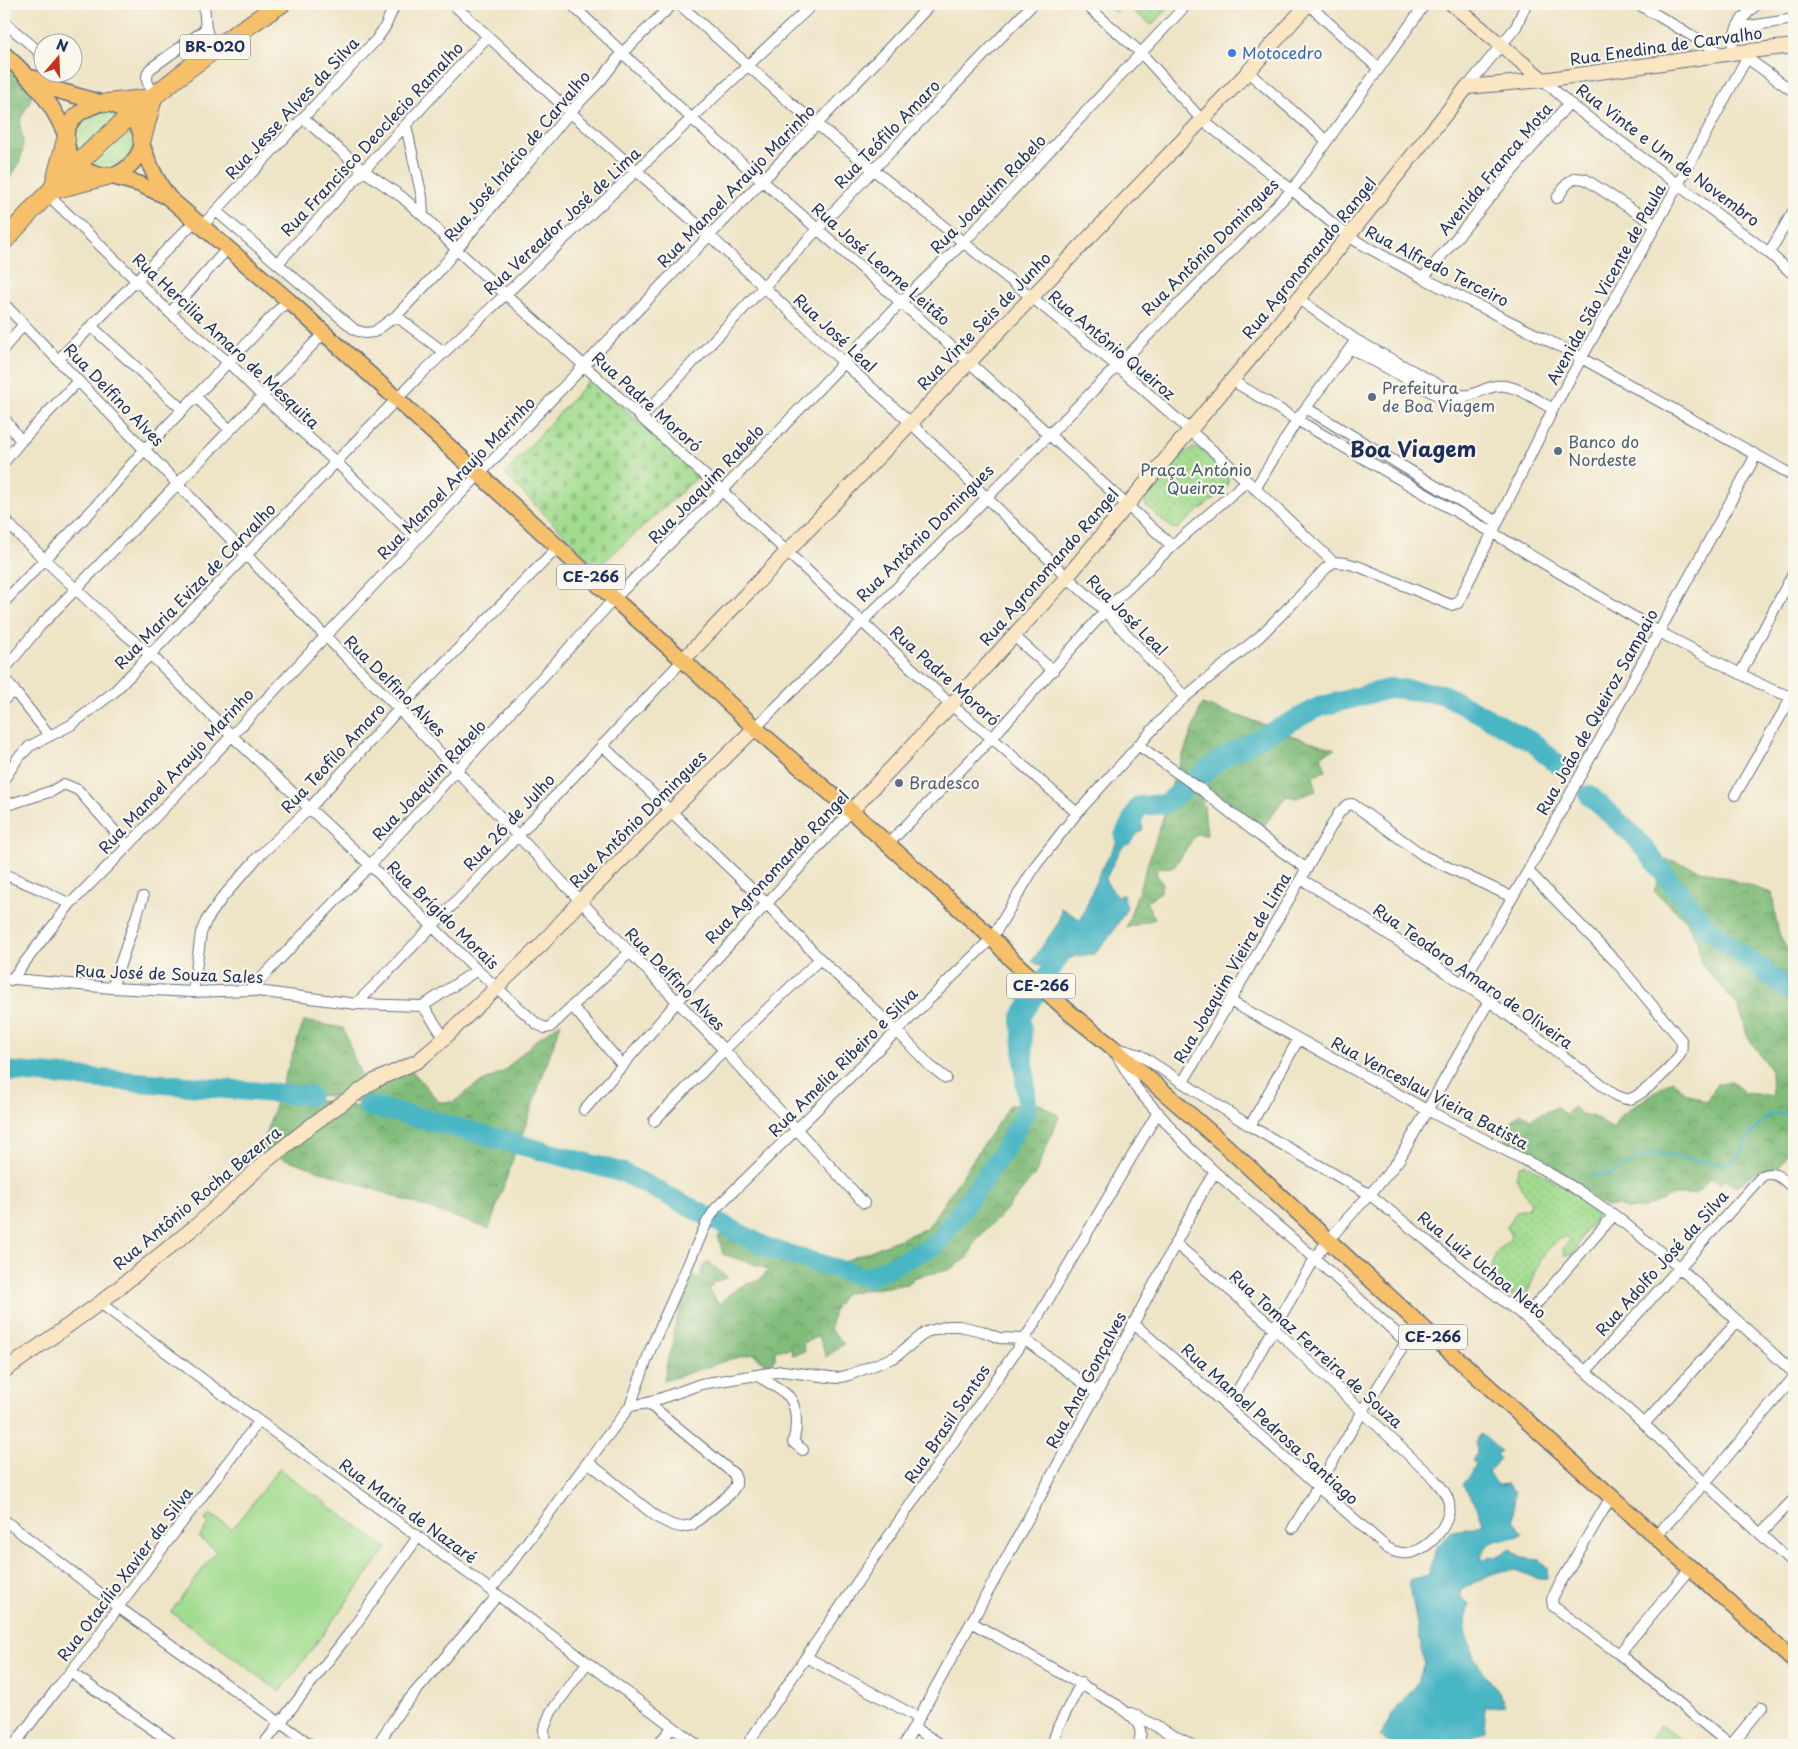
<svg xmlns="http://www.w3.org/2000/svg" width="1798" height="1749" viewBox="0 0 1798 1749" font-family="'Playpen Sans',sans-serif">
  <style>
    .grass { fill: url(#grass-dots); stroke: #5e8676 }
    .forest { fill: url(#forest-crowns); stroke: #4e766c }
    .cemetery { fill: url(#cemetery-stones); stroke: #5e8676 }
    .pitch { fill: #a2dc8f; stroke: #5e8676 }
    .water { fill: #49b6c4; stroke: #327291 }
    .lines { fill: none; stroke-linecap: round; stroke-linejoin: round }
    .stream { stroke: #49b6c4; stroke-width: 3 }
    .river { stroke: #49b6c4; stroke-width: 20 }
    .street-casing { stroke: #656e82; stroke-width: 12 }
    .secondary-casing { stroke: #656e82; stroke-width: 16 }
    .primary-casing { stroke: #656e82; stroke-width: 18 }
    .highway-casing { stroke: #656e82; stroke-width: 20 }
    .street { stroke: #fff; stroke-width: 10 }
    .secondary { stroke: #fbe6c4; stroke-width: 14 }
    .primary { stroke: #f6c06b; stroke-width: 15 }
    .highway { stroke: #f6c06b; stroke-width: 18 }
    .shop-dot { fill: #3f7fe0; stroke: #fbf7ec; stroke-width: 2 }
    .service-dot { fill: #5c6f8a; stroke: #fbf7ec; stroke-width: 2 }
    .labels { text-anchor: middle; stroke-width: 4.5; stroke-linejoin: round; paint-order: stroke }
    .shield { fill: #fbf7ec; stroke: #5e6b89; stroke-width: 1 }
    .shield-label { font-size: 15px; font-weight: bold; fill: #1b2f5e }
    .street-label { font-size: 16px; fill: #1b2f5e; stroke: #fbf7ec }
    .shop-label { font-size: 16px; fill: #366cbe; stroke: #fbf7ec; text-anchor: start }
    .service-label { font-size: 16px; fill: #4e5e75; stroke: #fbf7ec; text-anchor: start }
    .park-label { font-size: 16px; fill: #3d5a6a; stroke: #fbf7ec }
    .district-label { font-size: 21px; font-weight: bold; fill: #1b2f5e; stroke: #fbf7ec }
  </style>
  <defs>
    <pattern id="grass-dots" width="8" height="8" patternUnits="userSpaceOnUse" patternTransform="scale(1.25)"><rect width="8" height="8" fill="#a2dc8f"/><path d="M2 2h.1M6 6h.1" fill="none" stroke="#8bbd7e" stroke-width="1.8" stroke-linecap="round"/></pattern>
    <pattern id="forest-crowns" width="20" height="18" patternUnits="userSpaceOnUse" patternTransform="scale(1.25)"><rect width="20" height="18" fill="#81bc7a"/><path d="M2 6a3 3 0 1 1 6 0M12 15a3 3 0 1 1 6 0" fill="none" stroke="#699967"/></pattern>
    <pattern id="cemetery-stones" width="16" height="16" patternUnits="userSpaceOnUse" patternTransform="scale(1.25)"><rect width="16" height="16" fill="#a2dc8f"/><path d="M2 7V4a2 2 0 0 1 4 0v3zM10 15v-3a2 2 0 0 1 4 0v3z" fill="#8bbd7e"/></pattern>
  </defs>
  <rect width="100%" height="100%" fill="#fbf7ec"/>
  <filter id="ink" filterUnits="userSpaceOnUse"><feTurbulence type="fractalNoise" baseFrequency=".02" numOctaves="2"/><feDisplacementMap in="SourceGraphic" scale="10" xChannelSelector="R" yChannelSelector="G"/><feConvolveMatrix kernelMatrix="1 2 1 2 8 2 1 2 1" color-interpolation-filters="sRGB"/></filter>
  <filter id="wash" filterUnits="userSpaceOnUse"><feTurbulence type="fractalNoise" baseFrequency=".0096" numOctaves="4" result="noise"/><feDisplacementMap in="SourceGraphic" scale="20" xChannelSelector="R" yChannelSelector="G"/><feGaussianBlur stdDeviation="1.12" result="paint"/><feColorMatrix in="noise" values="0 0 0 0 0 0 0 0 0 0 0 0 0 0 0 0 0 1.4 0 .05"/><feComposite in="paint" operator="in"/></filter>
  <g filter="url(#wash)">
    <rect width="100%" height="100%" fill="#eee4c6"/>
    <!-- grass -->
    <path class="grass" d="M1103,4H1172L1152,25L1126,6L1115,13Z
      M93,109L122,113L76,157L73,150V129Z
      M132,123L135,130V151L114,171L86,168Z
      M1193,448L1202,450L1228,472V484L1225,489L1178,528L1173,529L1146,506L1144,497L1146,492L1185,453Z
      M1526,1164L1598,1208L1594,1221L1582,1235L1575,1254L1565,1256L1563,1248L1570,1240L1566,1236C1537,1252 1540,1265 1528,1292C1515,1299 1505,1294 1492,1287C1492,1267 1490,1252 1509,1241L1511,1236L1507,1226L1517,1211L1528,1209L1531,1203L1516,1177L1519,1167Z"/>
    <!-- forest -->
    <path class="forest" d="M4,60L31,90C34,103 21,112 20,123C20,129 23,136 23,143C23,162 15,171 4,185Z
      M1202,704L1272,727L1223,752L1168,795Z
      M1284,733L1335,749L1321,755L1326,771L1313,775L1316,791L1296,798L1286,796L1261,830L1201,781L1225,762Z
      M1195,788L1204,806L1207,835L1196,834L1174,867L1158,868L1156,874L1163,883L1159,893L1146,902L1155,919L1126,928L1164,815Z
      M1667,859L1772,893C1775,909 1776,947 1794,952V1138C1782,1148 1789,1153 1782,1163C1776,1174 1762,1169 1753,1174C1747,1177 1743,1183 1737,1187L1725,1178L1721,1184L1710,1178L1697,1193L1672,1196L1645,1208L1628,1210L1618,1205L1606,1207L1505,1145C1506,1129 1507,1123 1521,1113L1530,1119L1557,1107L1565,1115L1573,1107L1581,1114L1592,1116L1613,1129L1619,1117L1672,1080L1685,1092L1707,1102L1717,1084L1730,1081L1746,1093L1765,1095L1772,1097L1771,1071L1746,1034L1744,1022L1737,1005L1702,964L1697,941L1690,927L1679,913L1654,891Z
      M304,1021L343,1028L362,1078L336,1097L280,1090Z
      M561,1023L520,1141L351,1101L409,1067L439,1102H454L474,1086L503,1072L536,1040Z
      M278,1096L336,1103L270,1154L260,1150Z
      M344,1104L517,1147L489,1229L277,1156Z
      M1040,1104L1059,1116L1036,1173L1006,1210L976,1240L968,1258L949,1270L915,1277L908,1284L845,1293L834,1309L830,1329L844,1344L826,1357L819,1336L803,1343L805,1351L792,1355L791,1348L775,1351V1359L768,1365L753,1354L731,1359L664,1381L668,1357L674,1344L673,1333L690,1275L701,1278V1272L707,1261L728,1278L714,1282L709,1290L719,1304C725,1299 737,1288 742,1286C757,1280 759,1284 768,1269L723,1254L718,1236L746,1230L830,1267L927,1228L1010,1105Z"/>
    <!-- cemetery -->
    <path class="cemetery" d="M590,379L700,475L597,568L505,474Z"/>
    <!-- pitch -->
    <path class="pitch" d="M279,1469L387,1548L280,1692L171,1612L216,1551L199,1538L209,1524L205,1520L210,1514L232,1529Z
      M1661,1725L1687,1745H1645Z"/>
    <!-- water -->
    <path class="water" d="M1165,801L1140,817L1143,829L1120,850L1105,880L1117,897L1123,894L1127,908L1111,935L1094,954L1076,956L1066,960L1055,946L1047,969L1032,961L1059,922L1061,908L1081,920L1098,876L1127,824L1142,804Z
      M1481,1434L1501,1451L1496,1454L1500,1458L1488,1473L1497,1485L1508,1484L1515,1492L1513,1520L1523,1534C1506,1543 1488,1534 1480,1559L1495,1557L1510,1549L1523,1558L1539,1560L1547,1567L1548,1579C1533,1580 1532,1576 1519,1571C1503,1565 1475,1582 1461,1590V1597L1469,1604L1465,1621L1467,1637L1482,1672L1498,1691L1505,1705L1484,1707L1486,1730L1452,1745H1392L1380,1737L1390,1717L1418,1683L1424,1663L1409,1580L1427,1575L1438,1546L1452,1531L1474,1528L1483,1523L1477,1506L1462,1485L1476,1465L1472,1461L1477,1452L1475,1443Z"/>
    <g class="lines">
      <!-- stream -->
      <path class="stream" d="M1591,1175L1610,1174L1621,1169L1638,1158L1656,1153L1717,1164H1725L1733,1161L1738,1157L1752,1133L1770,1114L1784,1113L1794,1107"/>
      <!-- river -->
      <path class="river" d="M1589,795L1636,838L1707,928L1794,994
        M1124,836L1139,806L1165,804L1222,758L1319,707L1392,688L1443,694L1534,743L1557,764
        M4,1071L310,1096
        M367,1106L421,1118L624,1173L768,1248L867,1278L937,1244L1001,1155L1027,1109L1021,1017L1076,930"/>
    </g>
  </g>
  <g filter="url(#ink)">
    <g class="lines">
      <!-- street casing -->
      <g class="street-casing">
        <path id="street" d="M204,4L206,29L214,48
          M453,4L570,112L709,235L844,363L911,423L1067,577L1105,611L1185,697
          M571,4L692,119L969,362L1172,546
          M1085,4L1141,53L1202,120L1292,190L1349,237L1423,278L1565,349L1794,476
          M1308,4L1379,69
          M1638,4L1723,54
          M4,22L36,49L42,58
          M1737,28L1794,19
          M1732,53C1732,30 1740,19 1757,4
          M1747,58L1794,92
          M50,72L51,76L50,88
          M1248,72L1327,141
          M1543,80L1569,103L1769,253L1794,275
          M1467,87L1516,27L1526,4
          M156,96C149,86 143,80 150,69L206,29
          M304,119L364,171L402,197L430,222L457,250L722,491L951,705L992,738L1077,813
          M406,126L422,197L423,216
          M48,195L170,313L228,362L263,397L336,462L417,539
          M1557,198L1567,184L1575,178L1585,179L1656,225
          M216,211L355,330L365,333L374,332L396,316L438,272L570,112L601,80L622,53L673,4
          M201,227L376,40L385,27L395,4
          M1769,253L1794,210
          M278,263L488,36
          M1423,278L1569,103
          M1299,299L1356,340L1455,394C1473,399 1479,389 1496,386C1515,383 1536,400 1553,409
          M4,304L310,621L399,709L517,835L724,1050L864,1203
          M170,313L227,249
          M396,316L445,353
          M91,326L183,410
          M4,348L24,324
          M1350,348L1450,402L1460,403L1467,396
          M59,359L195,221
          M1233,381L1297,420L1493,533L1659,632L1770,689L1794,698
          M196,397L230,430
          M1306,408L1467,505L1498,522
          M4,418L21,441
          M641,418L873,170L1033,4
          M4,462L21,441L78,381
          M1255,489L1297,420L1356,340
          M4,513L8,523L23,539L114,625L150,654L231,735L370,865L477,970L537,1024L545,1028L550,1027L629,953
          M1333,562L1346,563L1360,567L1451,605L1458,603L1553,409L1656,225L1750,52
          M4,602L94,508L144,450L288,300
          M1014,636L1053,671
          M4,670L40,626L324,333
          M1740,674L1794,572
          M4,678L50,736
          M4,700L14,690
          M755,728L929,556L1292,190L1425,4
          M602,745L766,903L820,959L896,1030L929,1065L946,1078
          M1138,745L1203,791L1260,836L1307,869
          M4,779L18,758L30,746L71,725L114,692L419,376L813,4
          M1735,795L1794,693
          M4,806L52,791L64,784L78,790L128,846
          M888,844L992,738L1105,611L1172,546L1247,481
          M4,874L42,890L70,904
          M1301,879L1350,909L1489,1001L1615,1095C1620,1097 1625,1100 1630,1099C1642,1095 1677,1064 1681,1052C1682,1048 1682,1044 1681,1040L1618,964L1528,871
          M4,978L112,988L193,992L250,990L356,1004L423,1006
          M11,980L70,904L128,846L417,539L816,125L931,4
          M1462,983L1528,871L1756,455
          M112,988L143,897
          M250,990L370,865L614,599L722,491L901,302L963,243L1187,4
          M193,992L201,933L206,921L222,898L257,858L309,809L399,709L558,547
          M1230,1001L1427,1110L1542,1169L1576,1189L1614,1215L1679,1267L1794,1373
          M356,1004C468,892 574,775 683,660
          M423,1006L477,970
          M423,1006L444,1037
          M572,1006L623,1066
          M1117,1048L1140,1055L1250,1126L1369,1194L1472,1277L1525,1317L1644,1424L1705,1483L1794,1565
          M1183,1082L1339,813L1347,805L1352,804L1358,808L1424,856L1512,897
          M584,1110L677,1002L851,811
          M654,1121L724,1050L820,959
          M1250,1126L1298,1040
          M1215,1172L1310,1254L1406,1342
          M100,1303L259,1421L491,1590L697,1745
          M1525,1317L1614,1215
          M1133,1323L1387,1548C1392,1550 1396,1553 1402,1553C1425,1556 1452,1525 1449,1503C1447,1493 1440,1486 1434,1479L1275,1329L1175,1243
          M1586,1371L1762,1176C1775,1169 1785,1181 1794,1189
          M756,1375C764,1380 783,1390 789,1397C798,1407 797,1430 793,1442L803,1450
          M630,1406L651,1348L707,1222L716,1208L992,938L1036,865L1077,813L1166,715L1185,697L1259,637L1302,594L1324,570L1333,562L1247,481L1117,366L788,101L679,4
          M1228,1407L1315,1258C1340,1222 1374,1194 1400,1158L1489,1001
          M1644,1424L1738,1321
          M588,1462L658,1518L672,1525L681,1527L692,1525L730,1494L736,1485V1479L734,1474L648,1403
          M1611,1497L1558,1587L1552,1599L1553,1606L1619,1654L1730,1745
          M4,1520L118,1607L311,1745
          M1293,1528L1363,1411L1418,1323
          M1761,1533L1794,1499
          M1655,1537L1705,1483L1794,1377
          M491,1590L630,1406L648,1403L701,1384L782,1371L837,1378L849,1375L895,1357L926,1332L948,1326H959L982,1331L999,1338L1024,1339L1097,1393
          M971,1622L1117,1705C1131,1717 1147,1724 1138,1745
          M1619,1654L1691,1567
          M806,1657L919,1718
          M70,1672L175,1745
          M1131,1713L1192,1745
          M914,1728L942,1745
          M14,1745L55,1691L93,1644L118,1607L259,1421
          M263,1745L348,1635L418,1537
          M377,1745L401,1709L498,1595
          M545,1745L544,1729L551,1712L587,1663
          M658,1745L672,1727
          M747,1745L806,1657L1031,1329L1158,1112
          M904,1745L1097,1393L1203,1191L1215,1172L1187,1146L1137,1089L1118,1057
          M1052,1745L1058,1727L1081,1683
          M1731,1745L1762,1707"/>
      </g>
      <!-- secondary casing -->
      <g class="secondary-casing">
        <path id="secondary" d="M1452,4L1543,80
          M683,660L1202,120L1248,72L1308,4
          M851,811L951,705L1067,577L1268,337L1467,87L1543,80L1732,53L1794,46
          M4,1371L100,1303L197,1225L265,1162L313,1124L374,1081L418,1061L437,1045L542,944L580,901L755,728"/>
      </g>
      <!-- primary casing -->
      <g class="primary-casing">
        <path id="primary" d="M4,54C33,80 50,99 66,135
          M33,78L50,88L101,103
          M101,103C119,102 139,120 142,138C144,154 126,174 110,176C104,177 97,175 92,173C67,164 56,133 77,115C84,109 93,106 101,103Z
          M142,145C149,165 156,181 169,198L288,300L479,474L614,599L683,660L755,728L851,811L992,938L1011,959L1071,1014L1111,1046L1227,1147L1418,1323L1794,1661
          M111,176L139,184L168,197"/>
      </g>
      <!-- highway casing -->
      <g class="highway-casing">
        <path id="highway" d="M107,103L153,98
          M142,139L153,98
          M53,189L66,140
          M52,190L107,176
          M4,241C84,150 179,69 281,4"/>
      </g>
      <!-- street -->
      <use href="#street" class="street"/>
      <!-- secondary -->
      <use href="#secondary" class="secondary"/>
      <!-- primary -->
      <use href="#primary" class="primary"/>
      <!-- highway -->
      <use href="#highway" class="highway"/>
    </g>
  </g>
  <!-- markers -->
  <circle class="shop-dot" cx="1232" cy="53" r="5"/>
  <g class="service-dot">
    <circle cx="1372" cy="397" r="5"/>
    <circle cx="1558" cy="451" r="5"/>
    <circle cx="899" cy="783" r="5"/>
  </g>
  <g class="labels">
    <!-- shield labels -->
    <g class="shield">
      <rect x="180" y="34.5" width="70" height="25" rx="4"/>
      <rect x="557" y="564.5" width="68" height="25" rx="4"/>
      <rect x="1007" y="973.5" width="68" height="25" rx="4"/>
      <rect x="1399" y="1324.5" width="68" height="25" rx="4"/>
    </g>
    <g class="shield-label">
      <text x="215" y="52">BR-020</text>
      <text x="591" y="582">CE-266</text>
      <text x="1041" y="991">CE-266</text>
      <text x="1433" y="1342">CE-266</text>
    </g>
    <!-- street labels -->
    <g class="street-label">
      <text transform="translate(1666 46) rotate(-8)" y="6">Rua Enedina de Carvalho</text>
      <text transform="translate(292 108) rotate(-47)" y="6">Rua Jesse Alves da Silva</text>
      <text transform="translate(887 134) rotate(-46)" y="6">Rua Teófilo Amaro</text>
      <text transform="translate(372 139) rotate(-47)" y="6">Rua Francisco Deoclecio Ramalho</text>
      <text transform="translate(1668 155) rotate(37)" y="6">Rua Vinte e Um de Novembro</text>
      <text transform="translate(517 156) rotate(-50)" y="6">Rua José Inácio de Carvalho</text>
      <text transform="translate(1495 169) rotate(-50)" y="6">Avenida Franca Mota</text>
      <text transform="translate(736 186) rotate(-46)" y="6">Rua Manoel Araujo Marinho</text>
      <text transform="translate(988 194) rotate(-46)" y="6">Rua Joaquim Rabelo</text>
      <text transform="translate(562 221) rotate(-43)" y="6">Rua Vereador José de Lima</text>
      <text transform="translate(1210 247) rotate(-45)" y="6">Rua Antônio Domingues</text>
      <text transform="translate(1309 258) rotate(-51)" y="6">Rua Agronomando Rangel</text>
      <text transform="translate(881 264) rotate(41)" y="6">Rua José Leorne Leitão</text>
      <text transform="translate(1437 266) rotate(27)" y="6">Rua Alfredo Terceiro</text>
      <text transform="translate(1606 284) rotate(-61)" y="6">Avenida São Vicente de Paula</text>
      <text transform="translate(984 321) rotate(-46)" y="6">Rua Vinte Seis de Junho</text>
      <text transform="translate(835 333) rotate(43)" y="6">Rua José Leal</text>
      <text transform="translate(226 341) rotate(43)" y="6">Rua Hercilia Amaro de Mesquita</text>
      <text transform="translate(1112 345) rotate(40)" y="6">Rua Antônio Queiroz</text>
      <text transform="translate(114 395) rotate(46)" y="6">Rua Delfino Alves</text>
      <text transform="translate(647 402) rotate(42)" y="6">Rua Padre Mororó</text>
      <text transform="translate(456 478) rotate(-46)" y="6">Rua Manoel Araujo Marinho</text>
      <text transform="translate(706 484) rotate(-46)" y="6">Rua Joaquim Rabelo</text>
      <text transform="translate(925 533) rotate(-45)" y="6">Rua Antônio Domingues</text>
      <text transform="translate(1049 567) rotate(-49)" y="6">Rua Agronomando Rangel</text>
      <text transform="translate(195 586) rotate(-46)" y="6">Rua Maria Eviza de Carvalho</text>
      <text transform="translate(1127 615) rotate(45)" y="6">Rua José Leal</text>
      <text transform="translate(945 676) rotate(42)" y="6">Rua Padre Mororó</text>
      <text transform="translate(395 686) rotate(45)" y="6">Rua Delfino Alves</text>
      <text transform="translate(1597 712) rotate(-61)" y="6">Rua João de Queiroz Sampaio</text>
      <text transform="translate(333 758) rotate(-47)" y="6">Rua Teofilo Amaro</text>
      <text transform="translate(176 771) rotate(-47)" y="6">Rua Manoel Araujo Marinho</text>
      <text transform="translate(429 780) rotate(-47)" y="6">Rua Joaquim Rabelo</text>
      <text transform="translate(638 819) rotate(-45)" y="6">Rua Antônio Domingues</text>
      <text transform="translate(509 822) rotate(-47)" y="6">Rua 26 de Julho</text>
      <text transform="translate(777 867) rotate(-47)" y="6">Rua Agronomando Rangel</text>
      <text transform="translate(443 915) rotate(44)" y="6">Rua Brígido Morais</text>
      <text transform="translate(1232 968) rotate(-60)" y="6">Rua Joaquim Vieira de Lima</text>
      <text transform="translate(169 974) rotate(2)" y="6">Rua José de Souza Sales</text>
      <text transform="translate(1473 976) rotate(35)" y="6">Rua Teodoro Amaro de Oliveira</text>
      <text transform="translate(675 979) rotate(46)" y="6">Rua Delfino Alves</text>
      <text transform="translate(843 1062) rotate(-45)" y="6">Rua Amelia Ribeiro e Silva</text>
      <text transform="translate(1430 1093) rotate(28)" y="6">Rua Venceslau Vieira Batista</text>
      <text transform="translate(197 1198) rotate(-40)" y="6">Rua Antônio Rocha Bezerra</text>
      <text transform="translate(1662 1263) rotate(-48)" y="6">Rua Adolfo José da Silva</text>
      <text transform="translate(1482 1265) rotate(39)" y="6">Rua Luiz Uchoa Neto</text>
      <text transform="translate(1316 1349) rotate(42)" y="6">Rua Tomaz Ferreira de Souza</text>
      <text transform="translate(1086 1380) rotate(-62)" y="6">Rua Ana Gonçalves</text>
      <text transform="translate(947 1424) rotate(-56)" y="6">Rua Brasil Santos</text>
      <text transform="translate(1270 1424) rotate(42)" y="6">Rua Manoel Pedrosa Santiago</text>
      <text transform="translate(408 1511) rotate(36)" y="6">Rua Maria de Nazaré</text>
      <text transform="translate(125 1574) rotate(-53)" y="6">Rua Otacílio Xavier da Silva</text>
    </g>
    <!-- shop labels -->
    <g class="shop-label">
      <text x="1242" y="59">Motocedro</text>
    </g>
    <!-- service labels -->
    <g class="service-label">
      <text x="1382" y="394">Prefeitura<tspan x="1382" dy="18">de Boa Viagem</tspan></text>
      <text x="1568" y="448">Banco do<tspan x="1568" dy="18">Nordeste</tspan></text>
      <text x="909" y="789">Bradesco</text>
    </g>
    <!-- park labels -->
    <g class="park-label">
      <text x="1196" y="476">Praça António<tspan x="1196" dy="18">Queiroz</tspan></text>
    </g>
    <!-- district labels -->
    <g class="district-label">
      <text x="1413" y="457">Boa Viagem</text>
    </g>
  </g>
  <!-- margin -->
  <rect width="1798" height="1749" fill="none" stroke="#fbf7ec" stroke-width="20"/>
  <!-- north arrow -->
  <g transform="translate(58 58) rotate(19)"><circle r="24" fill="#fbf7ec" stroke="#a1a7b3"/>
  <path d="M0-4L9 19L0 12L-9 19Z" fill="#c8321e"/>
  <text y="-8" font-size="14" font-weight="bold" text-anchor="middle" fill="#1b2f5e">N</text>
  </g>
</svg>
